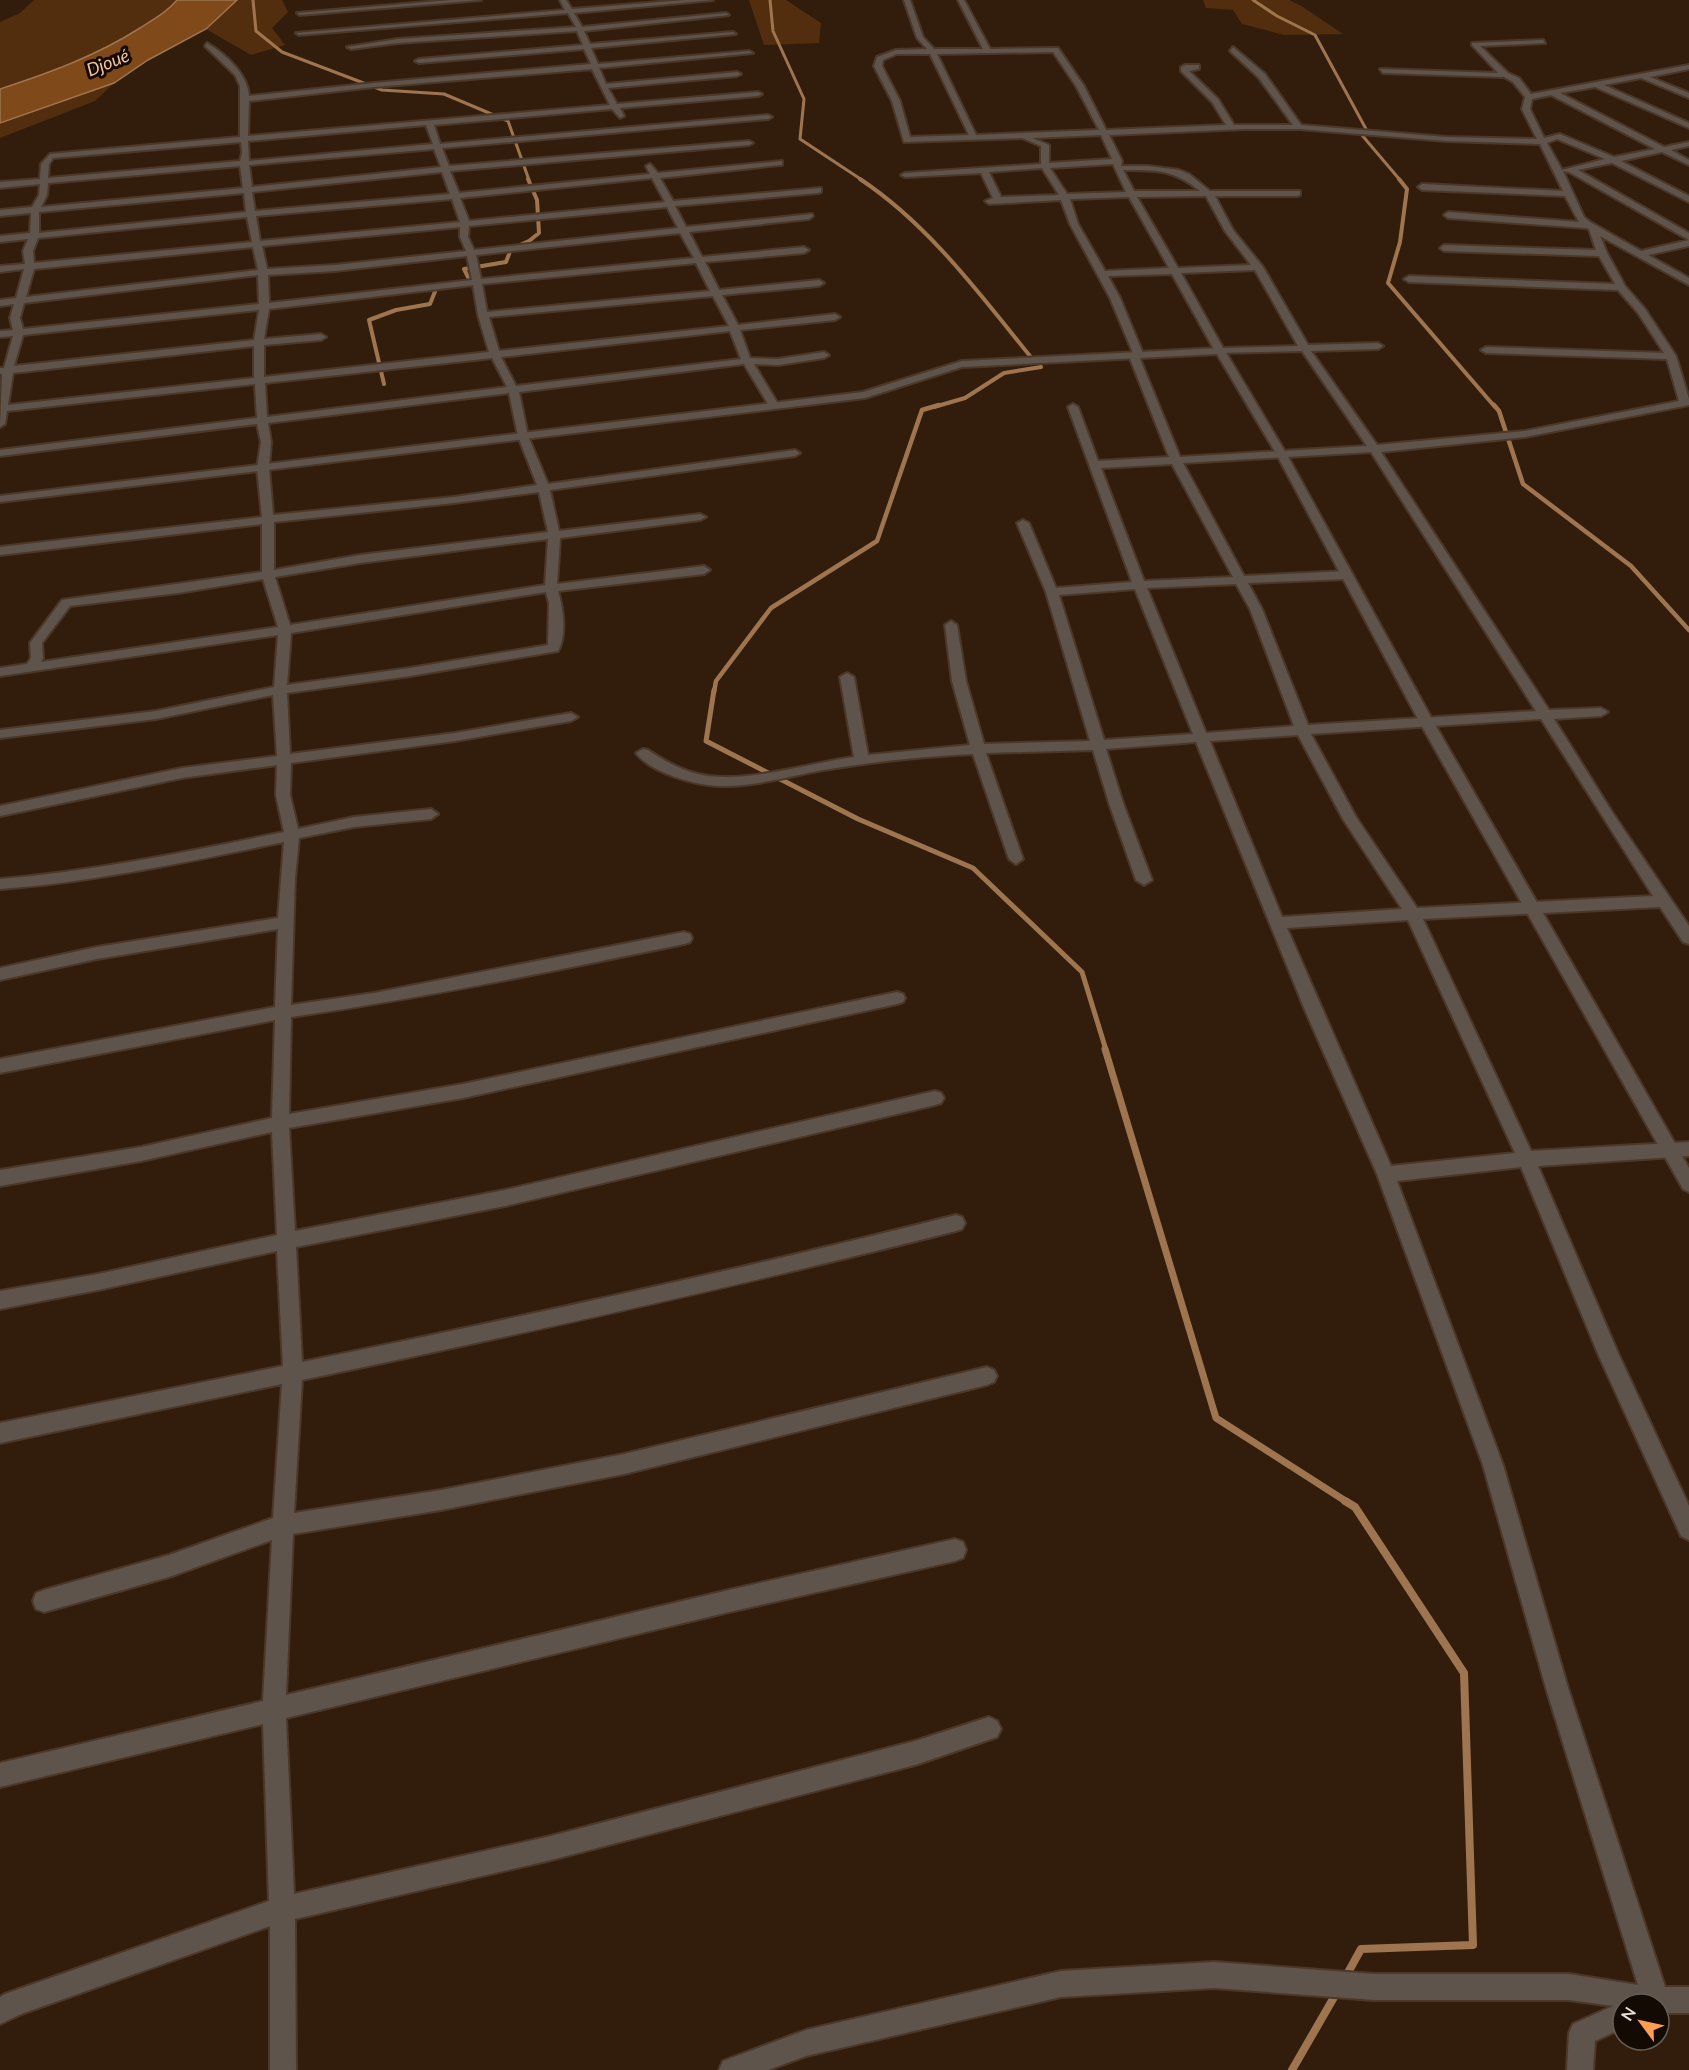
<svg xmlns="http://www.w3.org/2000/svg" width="1689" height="2070" viewBox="0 0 1689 2070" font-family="Lato,sans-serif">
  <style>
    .green { fill: #522e0f }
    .water { fill: #7f4919; stroke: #9f7550; stroke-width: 1.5 }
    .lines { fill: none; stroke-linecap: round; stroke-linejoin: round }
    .stream-far5 { stroke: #9f7550; stroke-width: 3 }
    .stream-far4 { stroke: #9f7550; stroke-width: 4 }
    .stream-far3 { stroke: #9f7550; stroke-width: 4.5 }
    .stream-far2 { stroke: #9f7550; stroke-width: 5 }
    .stream-far1 { stroke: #9f7550; stroke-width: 7 }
    .stream { stroke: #9f7550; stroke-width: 8 }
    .minor-casing { stroke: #4c3829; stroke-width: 4 }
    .tertiary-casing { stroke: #4c3829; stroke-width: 4 }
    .minor { fill: #5f544c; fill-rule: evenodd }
    .tertiary { fill: #5f544c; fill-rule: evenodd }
    .labels { text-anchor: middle; stroke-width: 6; stroke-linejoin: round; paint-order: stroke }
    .far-water-label { font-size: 18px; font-style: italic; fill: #f5c39e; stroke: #130a04 }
  </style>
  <rect width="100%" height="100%" fill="#321d0d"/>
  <!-- green -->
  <path class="green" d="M34,0H177C167,12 154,19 140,28C96,56 49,73 0,89V22L20,13Z
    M237,0H282L288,12L272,28L285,45L251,55L206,29Z
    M749,0H786L821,23L819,43L764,45Z
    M1203,0H1289L1303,7L1343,34L1284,35L1242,24L1233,10L1206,8Z
    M114,83L95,101L0,138V123Z"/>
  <!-- water -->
  <path class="water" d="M177,0H237L206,29L148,60L114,83L0,123V89C49,73 96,56 140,28C154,19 167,12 177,0Z"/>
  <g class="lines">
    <!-- stream-far5 -->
    <path class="stream-far5" d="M253,0L256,31L282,52L382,90L444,94L508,121L529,180
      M770,0L773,31L804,99L800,139L862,180
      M1253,0L1277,16L1315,35L1366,129L1361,134L1400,180"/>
    <!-- stream-far4 -->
    <path class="stream-far4" d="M860,179C928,224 979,293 1030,356
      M1399,179L1407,189L1400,242L1388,283L1495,407
      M465,282L470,281L464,269L506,262L511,249L529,241L539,233L537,200L528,179
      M384,384L369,320L396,310L430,304L436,289L443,288
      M934,407L965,398L1004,373L1041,367"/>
    <!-- stream-far3 -->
    <path class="stream-far3" d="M1494,405L1499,411L1523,484L1631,566L1689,630
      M714,692L716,681L771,608L877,541L922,410L939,405"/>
    <!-- stream-far2 -->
    <path class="stream-far2" d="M714,690L706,741L858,819L973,868L1082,972L1106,1050"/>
    <!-- stream-far1 -->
    <path class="stream-far1" d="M1105,1049L1216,1418L1347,1502"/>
    <!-- stream -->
    <path class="stream" d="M1345,1501L1355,1507L1464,1673L1473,1945L1361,1949L1345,1978
      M1292,2070L1337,1992"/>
    <!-- minor casing -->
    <g class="minor-casing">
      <path id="minor" d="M451,0H481L300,15L297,13Z
        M560,0H566L572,9L685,0H713L574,13L582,27L726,13L729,15L584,31L590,44L733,32L736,34L591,48L598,64L749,51L753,53L599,68L606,84L737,72L741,74L737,76L608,88L617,104L758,92L762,94L758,96L620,108L624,116L620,118L612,109L434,125L440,144L768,115L772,117L768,119L442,148L449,166L749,141L753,143L749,145L450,171L459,193L650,174L646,166L650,164L658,173L782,161V165H779L660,178L673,201L821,188V192L818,193L675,206L686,227L812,214L813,216L809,219L689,232L702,257L804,247L809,250L804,253L705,262L719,290L819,280L824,283L819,286L722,295L738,325L835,314L840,317L835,320L740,330L750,358L778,359L824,352L829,355L824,358L778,365L754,364L778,404L773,407L768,404L744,364L519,392L528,436L548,484L795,450L800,453L795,456L550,490L559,531L700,514L706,517L700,520L560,538L557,584L704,566L710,570L704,574L558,591C563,608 567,635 558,651L410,676L287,693L290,754L455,733L571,713L578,717L571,721L455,741L291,763L290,795L298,829L354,817L431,809L438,814L431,819L354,827L299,838L295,878L291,1005L374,993L684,932L690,934L692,938L690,942L684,944C553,971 423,998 291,1017L289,1114L463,1084L897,992L903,994L905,998L903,1002L897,1004L463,1098L289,1128L295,1231L505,1190L935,1091L941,1093L944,1098L941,1103L935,1105L505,1206L296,1247L302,1362C521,1317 739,1270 956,1215L962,1217L965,1223L962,1229L956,1231C739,1286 521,1334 302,1380L294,1513L441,1490L624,1454L987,1367L994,1370L997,1376L994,1382L987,1385L624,1474L441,1510L293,1534L286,1695L729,1590L955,1539L963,1542L966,1550L963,1558L955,1561L729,1612L286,1718L294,1894L547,1837L915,1741L989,1717L997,1721L1001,1729L997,1737L915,1765L547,1861L295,1919L296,2070H270V1926L21,2014L0,2024V1997L5,1994L269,1901L263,1724L0,1787V1763L263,1701L272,1540L169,1577L44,1612L36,1609L33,1601L36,1593L44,1590L169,1555L273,1518L282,1384L0,1443V1423L283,1366L277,1251L98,1290L0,1309V1291L98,1274L277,1235L272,1132L141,1161L0,1186V1170L141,1147L272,1118L275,1020L0,1073V1059L275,1007L278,929L97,959L0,980V968L97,947L278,918L284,842C190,861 95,882 0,889V879C95,871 190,851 284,832L276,795L277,765L182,778L0,816V806L182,768L277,756L273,695L156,719L0,738V730L156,711L274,687L278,635L0,676V668L27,664L31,658L30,643L62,600L262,572V524L0,555V547L262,517L257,468L261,442L257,424L0,456V450L257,418L255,384L7,411L5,424L0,427L2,374H0V368H4L13,336L0,337V331L13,330L10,318L14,304L0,306V300L16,298L24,269L0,272V266L25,264L23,251L28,239L0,242V236L30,233L31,213L0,216V210L32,207L39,195L40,184L0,188V182L40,179L41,164L50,154L240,137V86L235,75L205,46L207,43C225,54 248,74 249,96L374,83L591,64L584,49L419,63L415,61L419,59L583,45L577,31L398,43L351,49L347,47L398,39L576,27L568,13L299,35L296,33L565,10ZM592,69L610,105L248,136L249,101L374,87ZM426,125L433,144L249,161L248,141ZM241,142L242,153L240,161L48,178L49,164L53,158ZM434,149L441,167L252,187L249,165ZM240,166L243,188L41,207L47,195L48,183ZM442,172L450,194L255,211L252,192ZM652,178L665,202L469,221L460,198ZM244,193L246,212L39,233V212ZM452,199L460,222L260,241L256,216ZM667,207L678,228L474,250L468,237L469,226ZM247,217L252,242L34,263L33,251L38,238ZM460,227V237L466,251L335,265L267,269L262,246ZM680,233L694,258L481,279L476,255ZM253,247L258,270L26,297L34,269ZM467,256L472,280L269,303L268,275L335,271ZM696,263L710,291L487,312L482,284ZM258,275L259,304L23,329L20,318L24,303ZM473,285L478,315L489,352L264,377V345L321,340L326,337L321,334L264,339L269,309ZM713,296L729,326L499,351L489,317ZM259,310L254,340L14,366L23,335ZM730,331L741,359L516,386L501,357ZM254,346V378L8,405L13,373ZM492,358L507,387L267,417L265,383ZM509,393L518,436L537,485L454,497L273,515L269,468L271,442L268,423ZM539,492L548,532L360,555L274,570V522L454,503ZM548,539L545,585L290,625L275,577L360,563ZM263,579L278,627L41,662L43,658L42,643L70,606L178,593ZM546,592L549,603L548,645L410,668L287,685L291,633Z
        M904,0H910L923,37L934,49H983L958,0H964L990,49L1058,48L1084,86L1106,130L1226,125L1212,102L1181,71V67L1185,65H1199V69L1189,71L1218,99L1234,125H1293L1259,78L1230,51L1233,47L1265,74L1301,125L1446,137L1537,139L1522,109L1525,97L1513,82L1504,77L1383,73L1380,69L1498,73L1472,45V43L1543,40L1545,43L1480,46L1508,73L1519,78L1531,94L1689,65V69L1650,77L1689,93V98L1641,78L1604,85L1689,123V128L1595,87L1560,93L1664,147L1689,142V146L1671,150L1689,160V165L1662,152L1621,161L1689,196V202L1612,163L1578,170L1689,233V240L1569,172L1563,171L1584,217L1590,222L1641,251L1689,240V246L1648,255L1689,278V285L1600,236L1607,253L1625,286L1645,309L1676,356L1689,399V405L1525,437L1381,452L1549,710L1601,708L1608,712L1601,716L1554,719L1612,812L1689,926V944L1683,942L1660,907L1423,919L1531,1151L1689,1142V1156L1538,1166L1618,1353L1689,1506V1540L1681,1536L1599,1356L1521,1167L1397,1181L1503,1465L1568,1688L1665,1987H1689V2013H1659V2004H1623V2028L1595,2041L1593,2070H1567L1569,2033L1573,2024L1613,2006L1569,2000H1374L1214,1988L1061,1997L806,2056L768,2070H719L723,2061L806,2030L1061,1971L1214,1962L1374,1974H1569L1638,1985L1546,1688L1483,1465L1377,1174L1305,1010L1196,742L1106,749L1123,803L1152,880L1144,885L1136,880L1109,803L1093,750L986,753L1023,859L1016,864L1009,859L973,754C923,756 872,762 823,770C789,776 754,787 719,786C695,785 651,773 636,753L643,749L648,750C663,760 680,770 698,774C741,785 809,763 854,757L840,677L847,673L854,677L868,755L970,745L952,681L945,625L951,621L957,625L966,681L984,744L1090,741L1046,592L1017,523L1023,520L1029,523L1056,588L1132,582L1068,407L1073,404L1078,407L1098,461L1169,457L1129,356L1133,353L1110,298L1070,224L1061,200L989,204L985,201L993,198L981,173L905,177L901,175L905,173L1041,164V146L1022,138L904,142L892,101L874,66L877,57L896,50L927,49L917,38ZM1053,52L1076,86L1099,130L976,135L937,54ZM897,54H930L969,135L910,137L900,101L882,66L883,60ZM1551,95L1655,149L1614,157L1560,134L1544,138L1530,109L1532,99ZM1245,129H1299L1446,141L1540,144L1563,191L1422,184L1418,187L1422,190L1565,196L1579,222L1448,212L1444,215L1448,218L1586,228L1589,229L1596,250L1444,245L1440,248L1444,251L1599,256L1615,284L1409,276L1404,279L1409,282L1618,290L1638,313L1664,353L1486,347L1481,350L1486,353L1667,359L1679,401L1525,431L1377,445L1311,351L1378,349L1383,346L1378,343L1308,345L1263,267L1233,230L1215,196H1297L1300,195V191H1210L1189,174L1179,170L1148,166H1121L1122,161L1109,135ZM1101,135L1112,159L1049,163V145L1032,138ZM1557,139L1605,159L1562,170L1547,143ZM1113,164L1126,192L1067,194L1050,168ZM1042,168L1059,195L1001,197L989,172ZM1123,170C1156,170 1173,169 1200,191H1134ZM1206,196L1225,231L1251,265L1178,268L1137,197ZM1129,197L1169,268L1105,271L1078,224L1070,199ZM1255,270L1298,346L1223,348L1181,273ZM1172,274L1216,353L1302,351L1367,446L1180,457L1140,359L1144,356L1120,298L1108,276ZM1371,452L1536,711L1308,725L1262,609L1248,583L1347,579L1353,575L1347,571L1244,576L1183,463ZM1172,464L1233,577L1144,581L1101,468ZM1236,584L1250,609L1294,726L1206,733L1147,588ZM1135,589L1193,734L1104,740L1059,595ZM1541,719L1653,896L1417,908L1356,817L1311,734ZM1298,735L1343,819L1402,909L1282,917L1210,741ZM1408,920L1515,1153L1391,1166L1287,928Z"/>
    </g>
    <!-- tertiary casing -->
    <g class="tertiary-casing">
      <path id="tertiary" d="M1220,348L1225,351L1287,455L1433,721L1689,1168V1192L1683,1189L1419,721L1277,455L1217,354L962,367L865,398L0,502V496L863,392L962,361Z"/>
    </g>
    <!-- minor -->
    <use href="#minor" class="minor"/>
    <!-- tertiary -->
    <use href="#tertiary" class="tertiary"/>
  </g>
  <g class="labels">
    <!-- far-water labels -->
    <g class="far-water-label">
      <text transform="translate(108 63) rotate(-22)" y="6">Djoué</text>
    </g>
  </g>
  <!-- north arrow -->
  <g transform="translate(1641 2022) rotate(303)"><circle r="28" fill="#130a04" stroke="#695e56" stroke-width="1.5"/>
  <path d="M0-4.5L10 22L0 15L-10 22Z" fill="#fb9e51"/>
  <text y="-9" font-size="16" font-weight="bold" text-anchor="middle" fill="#ebddd2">N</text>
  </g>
</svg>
